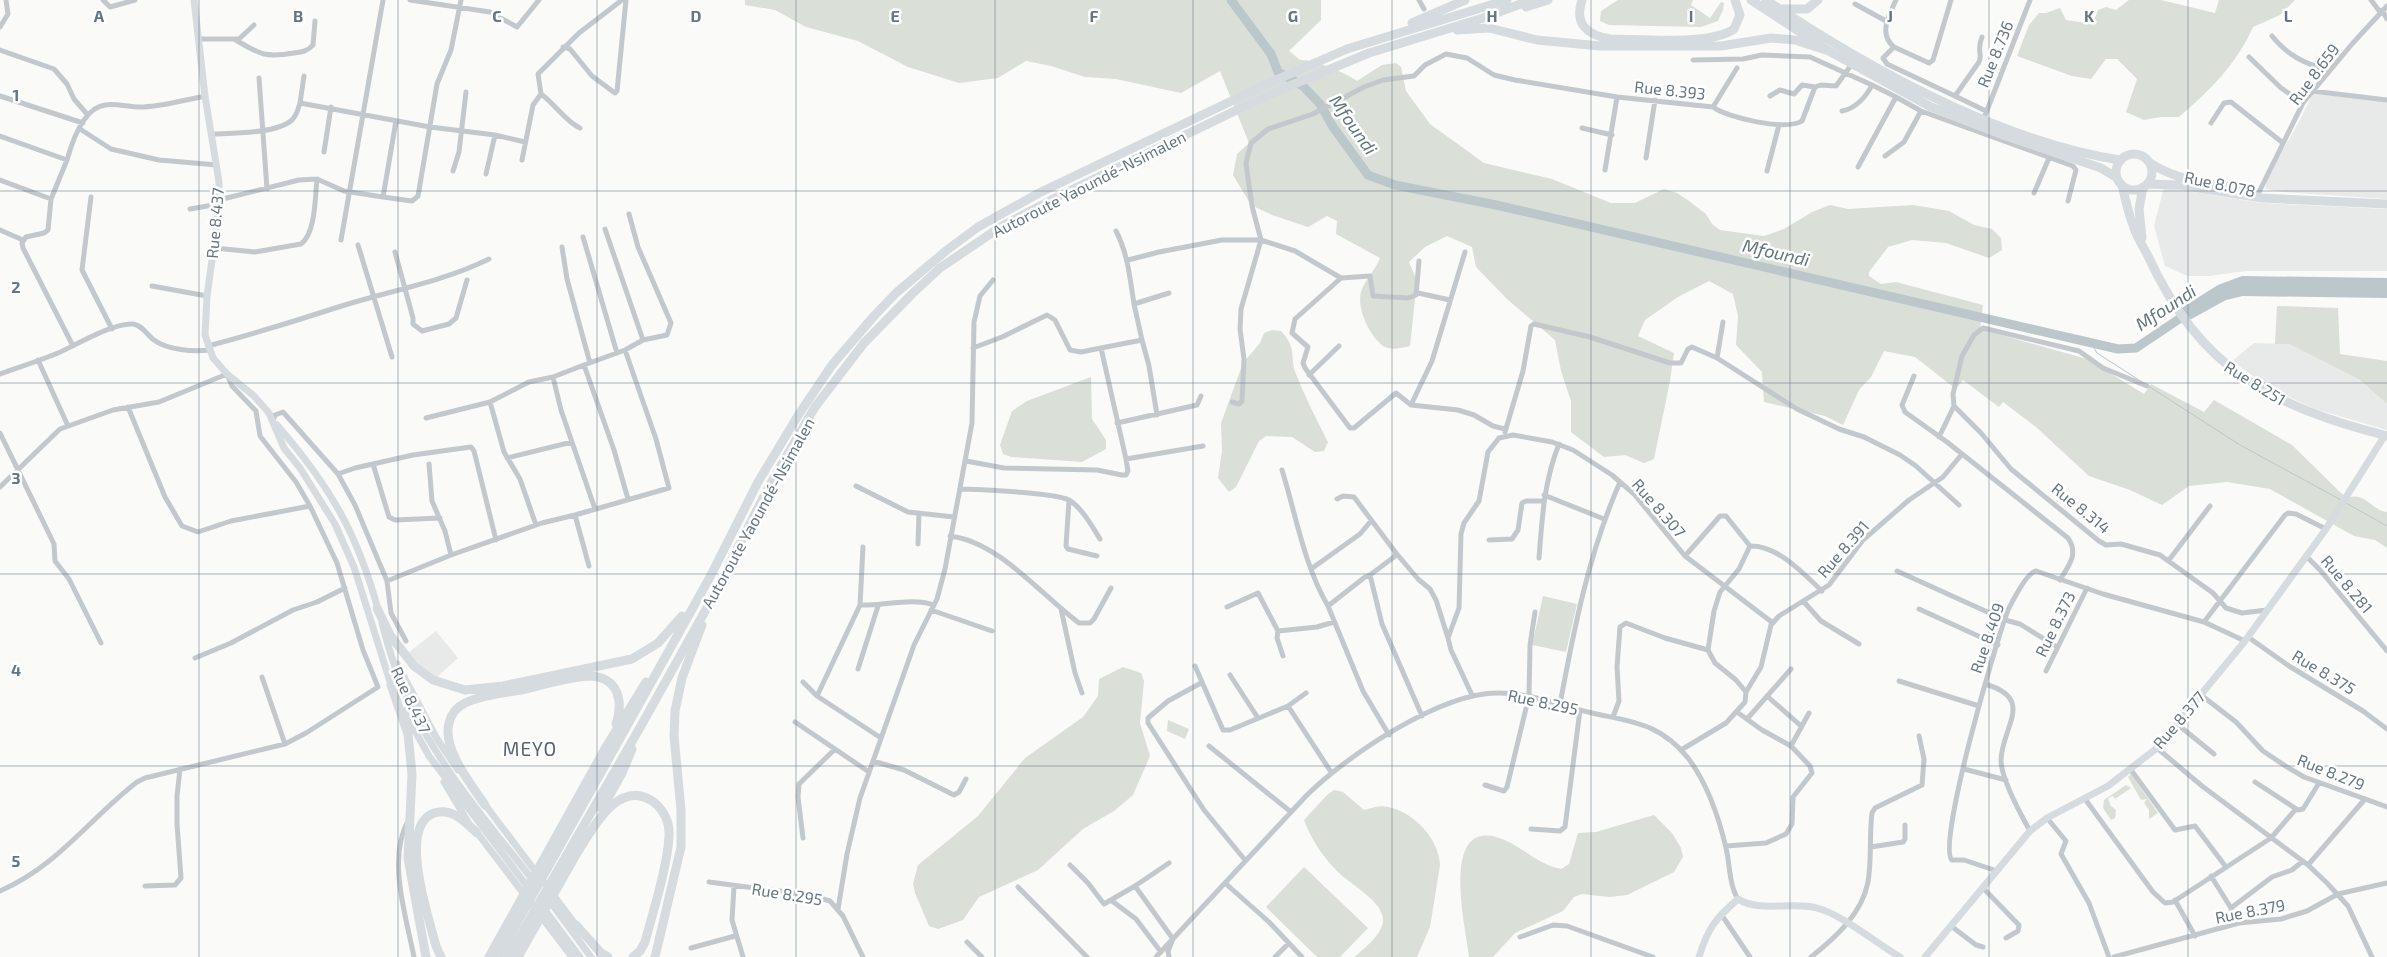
<svg xmlns="http://www.w3.org/2000/svg" width="2387" height="957" viewBox="0 0 2387 957" font-family="'Exo 2',sans-serif">
  <style>
    .built { fill: #e8e9e9 }
    .green { fill: #dadfd7 }
    .water { fill: #bbc7cb }
    .lines { fill: none; stroke-linecap: round; stroke-linejoin: round }
    .stream { stroke: #bbc7cb; stroke-width: 1 }
    .river { stroke: #bbc7cb; stroke-width: 9 }
    .street { stroke: #c3c8cc; stroke-width: 5 }
    .secondary { stroke: #d6dbdf; stroke-width: 7 }
    .highway { stroke: #d6dbdf; stroke-width: 9 }
    .grid { fill: none; stroke: #657683; stroke-width: 1; stroke-opacity: 0.55 }
    .labels { text-anchor: middle; stroke-width: 5; stroke-linejoin: round; paint-order: stroke }
    .street-label { font-size: 16px; fill: #657683; stroke: #fff }
    .water-label { font-size: 18px; font-style: italic; fill: #60757c; stroke: #fff }
    .quarter-label { font-size: 19px; letter-spacing: 1px; fill: #57646e; stroke: #fff }
    .grid-label { font-size: 16px; text-anchor: middle; font-weight: bold; fill: #657683; stroke: #fff; stroke-width: 5; stroke-linejoin: round; paint-order: stroke }
  </style>
  <rect width="100%" height="100%" fill="#fafaf8"/>
  <!-- built -->
  <path class="built" d="M2313,94L2387,101V199L2284,192L2265,189L2268,174L2293,133Z
    M2164,187L2261,203L2387,209V271H2246L2209,276H2187L2165,266L2154,226Z
    M2254,343L2289,344L2360,380L2387,404V430L2315,409L2270,388L2232,361Z
    M436,631L458,658L434,680L408,653Z"/>
  <!-- green -->
  <path class="green" d="M745,0H1321V20L1289,51L1300,60C1312,59 1347,73 1357,81L1382,65L1396,63L1401,67L1406,91L1430,124L1484,163L1552,179L1611,203H1635L1664,189L1677,193L1689,201L1706,214L1712,224L1720,230L1764,236L1784,229L1812,212L1830,205L1848,209L1913,205L1949,211L1974,225L1992,229L2001,238L2002,250L1989,258L1946,243L1912,240L1888,247L1869,272V276L1881,284L1896,282L1983,305L1980,329L2087,359L2144,394L2151,384L2204,412L2214,400L2292,445L2341,493L2348,498C2365,491 2372,511 2387,512V548L2375,540L2354,536L2270,489L2227,482L2189,486L2162,505L2130,490L2089,476L2036,427L2003,402L1999,407L1963,380L1956,389L1915,357L1884,351L1871,377L1859,390L1843,425L1825,416L1764,402L1762,372L1736,345L1738,316L1733,294L1709,281L1678,297L1645,320L1638,336L1674,353L1670,381L1654,459L1644,463L1625,455L1604,457L1571,432V401L1561,371L1555,340L1507,299L1476,267L1472,247L1447,236L1425,247L1409,262L1417,281L1410,346C1401,348 1391,351 1383,346C1369,335 1355,306 1362,289C1366,279 1376,269 1380,258L1336,234L1337,221L1327,216L1308,227L1272,215L1251,205L1233,175L1237,154L1249,143L1220,71L1181,93L1116,79L1085,77L1051,66L1026,61L998,78L959,83L908,67L858,41L806,27L775,10L745,5Z
    M1618,0H1693L1691,5L1710,18L1721,2L1724,3L1723,10L1718,21L1701,27L1609,25L1600,21L1601,11Z
    M2129,0H2161L2215,13L2219,0H2295L2280,15L2253,27C2236,65 2210,90 2179,117H2161L2144,120L2126,112L2137,79L2117,59H2106L2091,79L2072,76L2017,56L2029,25L2039,13H2046L2060,8L2066,20L2086,23L2095,18L2098,10L2106,7L2116,10Z
    M2277,306L2338,308L2340,354L2387,361V404L2360,380L2289,344H2275Z
    M1272,330L1281,331C1298,349 1289,357 1296,374C1305,397 1317,420 1328,442L1324,451L1315,452L1292,437L1266,436L1259,441L1236,487L1229,492L1218,478L1222,451L1221,423L1243,363L1260,343L1264,333Z
    M1091,377L1092,419L1106,440V449L1082,462L1011,457L1003,454L1000,445L1012,411L1027,401Z
    M1543,596L1577,604L1566,652L1532,645Z
    M1123,667L1141,673L1144,681L1140,723L1150,756L1133,795L1114,811L1083,829L1038,870L979,897L963,920L938,929L929,926L915,893L913,884L918,865L978,816L1025,758L1083,717L1098,696L1099,679Z
    M1168,720L1189,729L1185,739L1167,731Z
    M2131,774L2158,813L2149,819V810L2144,803L2147,799L2141,800L2128,777Z
    M2126,785L2131,788L2115,799L2118,801L2112,796L2108,799L2111,806L2116,810L2115,818L2111,820L2103,808L2104,800Z
    M1334,790L1343,792L1364,810C1372,808 1380,805 1388,807C1414,812 1439,839 1440,865L1430,927L1417,957H1355C1364,948 1382,935 1383,921C1384,901 1349,884 1337,871C1323,857 1311,839 1304,820L1327,795Z
    M1654,815L1672,833L1681,848L1683,857L1674,872L1627,895L1609,897L1582,894L1574,897L1563,911L1515,933L1493,957H1469C1466,929 1440,822 1496,837C1519,843 1537,865 1561,869L1569,864L1578,833L1596,832Z
    M1304,867L1368,928L1340,957H1317L1266,907Z"/>
  <!-- water -->
  <path class="water" d="M2242,276L2387,278V298L2243,296L2226,300L2186,322L2178,310L2218,285Z"/>
  <g class="lines">
    <!-- stream -->
    <path class="stream" d="M2091,343L2097,353L2240,445L2341,500
      M2346,503L2387,526"/>
    <!-- river -->
    <path class="river" d="M1231,0L1271,54L1278,72L1303,86L1320,104L1333,127L1368,175L1395,185L1496,205L2118,349L2136,348L2188,313"/>
    <!-- street -->
    <path class="street" d="M103,0L110,7L135,0
      M410,0L490,12L517,27L539,0
      M1419,0L1424,9
      M1951,0L1933,60L1929,63L1894,47L1883,58L1887,64L1955,96
      M2371,0L2380,12
      M1855,4L1886,21
      M2382,10L2387,19
      M0,27L8,14L6,0
      M2272,36C2288,56 2304,63 2329,71
      M1982,37C1976,51 1983,54 1979,62L1955,96L1986,111
      M199,39H239L254,25
      M234,39C260,54 263,58 294,53C302,52 308,51 313,45L315,21
      M563,47L570,49L592,76L615,93L617,91L626,0
      M1894,47C1878,34 1889,15 1896,0
      M0,50L54,69L67,84L74,99L87,114
      M2249,57L2281,88L2303,103
      M1693,60L1743,59L1762,55L1810,57L1872,85C1866,97 1855,109 1842,111
      M259,78L267,189
      M2312,91L2387,100
      M541,94C555,104 566,122 580,128
      M0,96L83,123
      M1770,96L1780,90L1794,94L1802,85L1815,87
      M1896,97L1921,111L2073,166L2076,170L2068,201
      M300,103L304,76
      M1713,107L1737,68
      M1984,118L2030,0
      M2211,123L2224,103L2231,102L2283,143
      M1582,128L1612,135
      M80,129L111,149L159,160L217,165
      M212,134C232,133 276,134 292,120C297,115 298,109 300,103L430,127L495,135L525,142
      M0,136L67,160C72,142 83,108 105,105C117,103 131,108 144,107C164,106 185,100 205,96
      M324,152L331,107
      M1885,156L1904,142L1921,111
      M1646,158L1655,100
      M67,160L51,199L48,230L44,233L26,237L22,243L23,248L73,346
      M522,160L533,105L541,94L538,74L579,33L622,0
      M1858,167L1896,97L1872,85
      M1605,170L1617,97
      M453,171L459,152L466,92
      M1767,171L1779,125
      M486,174L495,135
      M0,180L51,199
      M2259,192L2303,103L2352,44L2387,6
      M2034,193L2049,158
      M91,197L82,270L112,329
      M383,197L412,201L418,196L437,84L451,50L461,0
      M219,200L299,180L317,179L344,191L383,197L396,121
      M190,209L219,204
      M605,229L643,340
      M0,230L23,240
      M1116,231C1128,254 1130,279 1134,304
      M583,237L617,353
      M341,240L383,0
      M358,245L392,357
      M562,247L567,279L590,363
      M214,248L255,252L301,244C316,233 315,196 317,179
      M395,252L413,318V324L422,331L449,324L456,318L467,280
      M1128,260L1159,252L1222,240H1261L1252,206L1247,171L1246,163L1251,143L1268,129L1313,114L1364,87L1383,80L1414,76L1425,65L1446,54L1467,58L1494,75L1515,80L1617,97L1713,107C1727,118 1786,131 1802,121L1815,87L1821,85L1836,86L1852,64
      M1341,278L1295,319L1292,333L1308,347L1303,363L1305,368L1350,428H1354L1396,393L1411,405L1458,410L1474,415L1493,426L1505,429
      M152,286L207,296
      M1169,293L1134,304L1142,340L1101,348L1126,459L1203,446
      M1418,293L1450,300
      M1142,340L1149,366L1157,415
      M208,346C249,335 289,323 329,310C382,292 438,284 489,259
      M973,348L1002,337L1047,315L1055,320L1070,350L1081,352L1101,348
      M1717,358L1797,409L1839,429L1864,437L1900,455L1916,466L1959,505
      M38,360L68,426
      M584,365L614,450L628,499
      M0,374C19,367 39,361 58,353C76,345 115,322 133,324C142,325 147,335 154,340C167,350 194,352 210,350
      M1309,375L1339,346
      M1914,376L1902,405L1905,412L1947,442L2068,538C2079,554 2069,565 2060,580
      M553,377L561,410L595,509
      M490,402L504,452L520,479L536,525
      M1232,402L1239,404L1242,401L1244,359L1240,329L1241,309L1261,240L1295,251L1341,278L1370,276L1373,296L1408,298L1416,295L1419,261
      M1411,405L1432,361L1465,252
      M1954,406L1981,433L2011,469L2099,541L2106,545L2121,544L2160,555L2213,593L2226,608L2242,613L2267,610
      M128,407L165,497L182,526L198,532L231,521L310,506
      M426,418L490,402L529,382L553,377L584,365L625,350L643,340L667,335L671,323L638,247L629,214
      M273,421L275,415L283,412L338,474L355,505L387,581L391,613L406,641
      M1117,423L1197,405L1201,396
      M1505,432L1523,371L1531,326L1534,324L1590,337L1670,363H1681L1688,349L1692,347L1717,358L1723,322
      M0,433L54,544L55,561L69,579L101,643
      M1939,437L1954,406L1953,394L1962,356L1974,335L1983,328L2079,351L2103,368L2147,386
      M507,458L572,442
      M966,461L1004,468L1097,470L1122,475H1126L1128,471L1126,459
      M373,464L389,517L395,520L440,518
      M429,464L432,501L445,531L451,555
      M1282,470C1296,515 1304,565 1328,606
      M338,474L355,468L413,455L471,447L474,451L496,540
      M856,486L908,512L954,517
      M0,487L60,429L113,410L159,402L227,374L232,386L256,411L260,436L296,482L310,506L337,563L363,650L378,687L306,733L285,744L145,778L137,782C90,818 58,866 0,891
      M960,489C982,490 1054,492 1069,500C1082,508 1092,526 1100,539
      M1544,495L1604,519
      M1337,499L1343,496L1354,497L1396,553L1394,557L1370,575
      M1069,500L1066,546L1068,549L1097,556
      M575,515L589,566
      M950,536C999,542 1040,594 1079,623H1090L1094,619L1111,588
      M1489,540L1512,539L1518,530L1522,503L1526,501H1544
      M918,544L919,513
      M1750,546C1777,545 1803,573 1822,591
      M1396,553L1418,579L1430,589L1436,600L1448,638
      M1685,556L1720,516H1726L1750,546L1739,569L1720,592L1714,611L1708,650L1715,663L1736,680L1746,692
      M2306,556L2320,570L2387,651
      M1539,558C1542,519 1544,481 1559,444
      M2169,560L2210,506
      M1311,569L1360,534L1371,521
      M1897,571L2005,620L2020,624L2057,647
      M387,581L451,555L542,523L575,515L669,488L656,439L625,350
      M1804,602L1821,621L1859,644
      M860,605C883,606 912,597 934,605
      M1227,607L1258,593L1278,631L1317,627L1334,622
      M1061,609L1075,673L1082,693
      M1919,609L1998,645
      M931,610L992,631
      M2204,622L2285,515L2288,513L2296,514L2326,529
      M1278,631L1277,638L1283,656
      M2248,637L2289,666L2363,711L2387,729
      M195,658L231,643L293,610L317,602L345,588
      M1195,666L1223,730H1230L1288,706L1331,772
      M858,669L878,606
      M2046,671L2087,588
      M1230,675L1258,718
      M262,677L285,744
      M1899,681L1979,706
      M803,682L817,696L881,738
      M1201,683L1168,701L1148,718V723L1204,810L1245,860
      M1985,684C2036,699 2002,726 2001,760C2001,778 2021,815 2030,831
      M1472,695L1451,650L1448,638L1459,608L1461,534L1464,523L1479,501L1488,452L1499,438L1513,435L1552,442L1573,450L1612,475L1634,494L1685,556L1773,623
      M2201,695L2236,722L2263,751L2287,767L2304,777L2387,807
      M817,696L860,605L863,547
      M1767,696L1801,726
      M1560,704C1574,629 1589,552 1620,482
      M1288,706L1306,693
      M1737,712L1762,730L1791,746
      M1613,717L1619,701L1617,667L1620,627L1626,623L1665,638L1708,650
      M1747,719L1791,669
      M795,722L869,772
      M2177,724L2214,754
      M1389,735L1363,691L1328,606L1365,577L1370,575L1382,624L1422,716
      M1209,746L1291,812
      M2157,748L2202,786L2308,865L2327,883L2348,906L2372,957
      M1681,750L1726,723L1745,702L1746,692L1761,667L1771,625L1779,616L1829,585L1863,540L1909,500L1943,477L1962,454
      M873,761L904,770L954,795L959,792L966,779
      M1964,769L2006,780
      M2131,770L2175,830L2195,826L2226,867
      M2255,782L2298,810L2303,809L2319,783
      M1485,785L1504,791L1507,787L1529,696L1530,645L1535,612
      M2085,799L2153,892L2165,903L2173,902L2271,838L2295,810
      M2047,818L2066,841L2061,854L2089,903L2109,957
      M408,821C387,859 406,916 414,957
      M1531,829L1560,831L1565,827L1580,710
      M803,838L798,797L799,784L835,749
      M1726,846L1766,843L1786,834L1792,824L1793,797L1812,773L1810,766L1791,746L1809,713
      M1871,847L1903,842L1905,839V825
      M1070,865L1088,883L1104,904L1135,886L1173,939L1168,951L1169,957
      M2308,865L2365,799
      M1997,871L1964,860H1952C1936,846 1997,638 2008,610C2012,602 2027,572 2036,571L2103,594L2204,622L2245,641
      M2211,876L2231,908L2232,925
      M709,882L809,895L830,901L843,916L863,957
      M1225,883L1269,922L1302,957
      M145,886L175,885L181,878L177,824V796L180,769
      M734,886L732,920L743,957
      M1135,886L1169,863
      M1018,887L1087,957
      M1983,888L2019,925L2018,931L2006,938
      M2175,900L2195,936
      M1112,901L1136,919L1161,952
      M2231,908L2272,877L2292,870L2303,861
      M838,909L847,854L860,798L914,645L937,599L945,569L972,423L974,322L980,296L993,280
      M1721,914L1750,957
      M1951,926L1976,945L1983,947
      M1520,937L1553,925L1567,926L1653,957
      M967,942L982,957
      M691,948L735,936
      M1156,957L1306,796C1346,756 1441,692 1499,693C1531,693 1561,706 1592,713C1632,722 1660,723 1688,758C1707,783 1719,818 1726,848C1730,864 1729,885 1738,899
      M1275,957L1289,943
      M1811,957C1835,938 1862,914 1868,882C1872,859 1869,836 1872,813L1875,808L1922,785L1924,759L1919,736
      M2114,957L2239,923L2281,919L2307,911L2338,894L2387,883"/>
    <!-- secondary -->
    <path class="secondary" d="M194,0L205,96L219,182V209L207,296L205,335L213,358L227,374L254,396L269,413L284,448L300,468L335,524L354,567L392,688
      M277,425C330,486 358,534 379,613
      M382,623C389,650 397,677 409,702C440,769 490,825 535,883
      M397,664L437,739L458,770
      M404,711L429,756L530,890
      M444,782L468,822
      M483,802L579,929
      M475,830L572,957
      M548,899L591,957
      M542,906L580,957
      M1699,957C1708,928 1715,919 1738,899C1760,913 1792,901 1817,908C1843,915 1876,943 1900,957
      M1925,957L2030,831L2047,818L2108,786L2157,748L2245,641L2326,529L2385,435"/>
    <!-- highway -->
    <path class="highway" d="M1582,0C1574,24 1587,35 1610,39C1641,39 1710,46 1734,29L1740,15L1735,0
      M1751,0L1829,51L1931,107L2003,135L2101,168L2117,178
      M1766,0C1868,68 1998,141 2120,160
      M1526,7L1548,0
      M1782,9H1807L1818,0
      M1412,23L1465,0
      M1457,30L1489,28L1537,40L1600,46H1721L1771,38L1795,40L1829,51
      M2116 172a18 18 0 1 1 36 0a18 18 0 1 1-36 0Z
      M2150,163C2179,182 2217,185 2250,190
      M2147,184L2180,185L2262,198L2387,204
      M2122,185C2125,198 2128,212 2133,225C2136,236 2143,246 2148,256C2200,369 2271,406 2387,436
      M2142,238L2139,209L2143,187
      M377,608L390,635L414,666L433,680L465,690L503,686L632,659L658,643L682,616
      M391,685L408,734L412,774L408,858L426,957
      M485,805C471,784 442,749 449,723C451,714 457,707 465,703C482,695 503,693 521,690C543,685 565,678 588,676C594,676 601,677 606,680C622,689 621,710 616,724
      M602,809L622,773L632,749
      M574,858C590,834 618,774 655,803C665,812 670,823 669,837C667,868 653,912 645,942L640,951L633,957
      M576,925L601,953L608,957
      M441,957L436,946C429,918 397,826 434,813C452,807 465,822 477,833
      M489,957L606,747L646,682
      M498,957L710,577L758,482L799,414L832,365L874,316L896,293L947,250L978,227L1039,193L1267,84L1347,49L1507,0
      M508,957L642,724L714,595L768,488L815,407L864,343L913,293L940,268L1002,226L1063,194L1270,94L1369,53L1483,18L1531,0
      M518,957L577,853
      M655,957L681,847V810L674,736L675,711L682,678L702,625"/>
  </g>
  <!-- grid -->
  <path class="grid" d="M199,0V957M398,0V957M597,0V957M796,0V957M995,0V957M1193,0V957M1392,0V957M1591,0V957M1790,0V957M1989,0V957M2188,0V957M0,191H2387M0,383H2387M0,574H2387M0,766H2387"/>
  <g class="labels">
    <!-- street labels -->
    <g class="street-label">
      <text transform="translate(1995 54) rotate(-68)" y="6">Rue 8.736</text>
      <text transform="translate(2314 74) rotate(-53)" y="6">Rue 8.659</text>
      <text transform="translate(1670 90) rotate(6)" y="6">Rue 8.393</text>
      <text transform="translate(1089 184) rotate(-27)" y="6">Autoroute Yaoundé-Nsimalen</text>
      <text transform="translate(2220 184) rotate(12)" y="6">Rue 8.078</text>
      <text transform="translate(215 223) rotate(-85)" y="6">Rue 8.437</text>
      <text transform="translate(2255 383) rotate(32)" y="6">Rue 8.251</text>
      <text transform="translate(1659 508) rotate(49)" y="6">Rue 8.307</text>
      <text transform="translate(2081 508) rotate(39)" y="6">Rue 8.314</text>
      <text transform="translate(758 513) rotate(-61)" y="6">Autoroute Yaoundé-Nsimalen</text>
      <text transform="translate(1843 549) rotate(-49)" y="6">Rue 8.391</text>
      <text transform="translate(2347 584) rotate(50)" y="6">Rue 8.281</text>
      <text transform="translate(2055 624) rotate(-64)" y="6">Rue 8.373</text>
      <text transform="translate(1987 638) rotate(-71)" y="6">Rue 8.409</text>
      <text transform="translate(2324 672) rotate(31)" y="6">Rue 8.375</text>
      <text transform="translate(411 700) rotate(65)" y="6">Rue 8.437</text>
      <text transform="translate(1543 702) rotate(12)" y="6">Rue 8.295</text>
      <text transform="translate(2179 720) rotate(-49)" y="6">Rue 8.377</text>
      <text transform="translate(2331 772) rotate(22)" y="6">Rue 8.279</text>
      <text transform="translate(787 894) rotate(9)" y="6">Rue 8.295</text>
      <text transform="translate(2250 911) rotate(-11)" y="6">Rue 8.379</text>
    </g>
    <!-- water labels -->
    <g class="water-label">
      <text transform="translate(1353 125) rotate(55)" y="6">Mfoundi</text>
      <text transform="translate(1776 253) rotate(13)" y="6">Mfoundi</text>
      <text transform="translate(2166 308) rotate(-33)" y="6">Mfoundi</text>
    </g>
    <!-- quarter labels -->
    <g class="quarter-label">
      <text x="530" y="756">MEYO</text>
    </g>
  </g>
  <g class="grid-label">
    <text x="99" y="22">A</text>
    <text x="298" y="22">B</text>
    <text x="497" y="22">C</text>
    <text x="696" y="22">D</text>
    <text x="895" y="22">E</text>
    <text x="1094" y="22">F</text>
    <text x="1293" y="22">G</text>
    <text x="1492" y="22">H</text>
    <text x="1691" y="22">I</text>
    <text x="1890" y="22">J</text>
    <text x="2089" y="22">K</text>
    <text x="2288" y="22">L</text>
    <text x="16" y="101">1</text>
    <text x="16" y="293">2</text>
    <text x="16" y="484">3</text>
    <text x="16" y="676">4</text>
    <text x="16" y="867">5</text>
  </g>
</svg>
